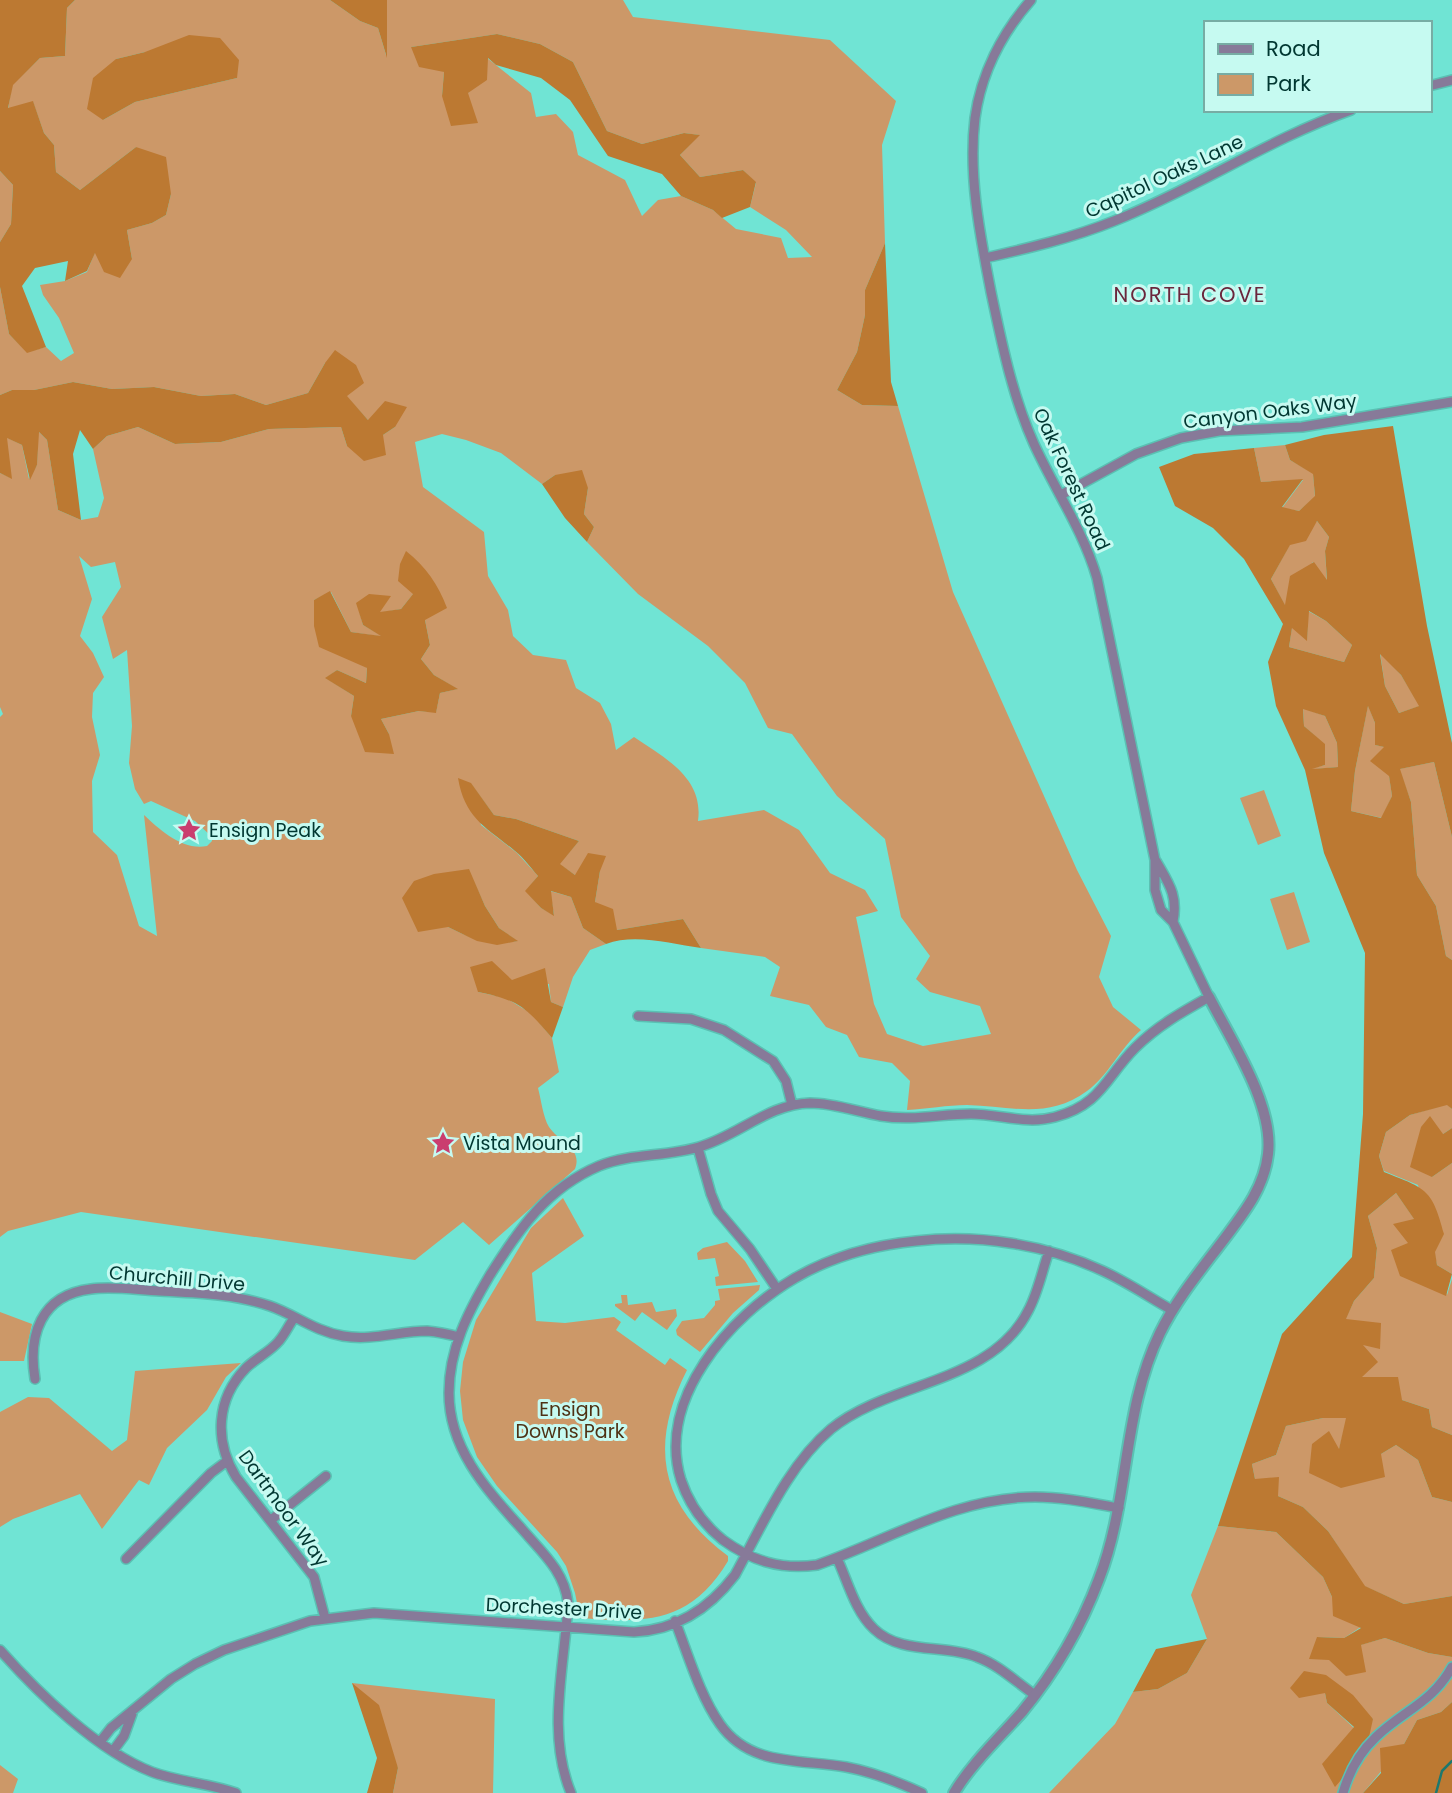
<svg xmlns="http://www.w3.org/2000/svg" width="1452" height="1793" viewBox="0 0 1452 1793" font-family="Poppins,sans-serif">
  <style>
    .green { fill: #cc9868; fill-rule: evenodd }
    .forest { fill: #bc7932; fill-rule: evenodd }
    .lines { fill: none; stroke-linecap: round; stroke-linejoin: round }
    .stream { stroke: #1d786e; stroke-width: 2.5 }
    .minor-casing { stroke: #5ac1b3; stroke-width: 12 }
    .tertiary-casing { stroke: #5ac1b3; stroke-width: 14 }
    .minor { stroke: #877a99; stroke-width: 9 }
    .tertiary { stroke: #877a99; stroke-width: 10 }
    .labels { text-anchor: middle; stroke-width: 6; stroke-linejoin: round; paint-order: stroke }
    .street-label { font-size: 19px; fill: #003731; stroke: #c6faf1 }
    .poi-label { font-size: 19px; fill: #003731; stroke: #c6faf1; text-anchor: start }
    .park-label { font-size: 19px; fill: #4e3114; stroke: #c6faf1 }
    .neighbourhood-label { font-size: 21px; letter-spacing: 2px; fill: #6b263c; stroke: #c6faf1 }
  </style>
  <rect width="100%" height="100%" fill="#70e4d4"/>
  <!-- green -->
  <path class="green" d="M75,0H330L360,21L378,28L386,55L387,0H623L633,17L830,40L896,101L882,145L885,243L865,290V315L857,352L837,390L862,405L898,406L953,592L1077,870L1111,936L1099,977L1113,1007L1141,1030C1120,1048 1109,1075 1087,1091C1047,1120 1012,1106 967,1105C947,1105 927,1109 907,1110L910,1081L892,1063L859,1057L847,1035L826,1027L809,1005L770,996L780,967L765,957L701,948L683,919L617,930L595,902L600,871L575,875L559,864L579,841L516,819L494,815L471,784L481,825L517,853L538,876L526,891L541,908L554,915L550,891L571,897L583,928L606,944L590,950L573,977L563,1007L551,1002L549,984L512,980L478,992L506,998L532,1014L552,1038L559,1072L538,1088C541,1099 543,1117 549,1127C559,1142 583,1148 575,1169L489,1245L463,1222L415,1260L81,1212L8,1231L0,1237V717L3,714L0,707V473L11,478L6,437L22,445L29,479L37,465L38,431L47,440L58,510L81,520L98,517L104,498L93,449L107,436L138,427L175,444L221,442L269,429L341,427L347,446L383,435L395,427L368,420L346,396L325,363L308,393L266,405L235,394L201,396L154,387L112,389L73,382L34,390H12L0,395V287L9,334L27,352L46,347L61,361L74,353L59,318L43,295L40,285L65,281L87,272L95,252L132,259L127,230L152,223L166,215L171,194L136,147L80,190L56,172L54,145L44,133L33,102L8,109L12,85L40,58L65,56L67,8ZM497,34L540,44L573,62L607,131L642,144L684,133L699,135L680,155L700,177L743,170L756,183L750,207L786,230L812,257L788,258L781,238L736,229L713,210L681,196L658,200L642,216L625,180L578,155L573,132L556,114L536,117L531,93L487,58L468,93L442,96L444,72L411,47ZM145,52L237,78L135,102L103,120L116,59ZM442,434L466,440L501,453L542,484L555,475L588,488L584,514L594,527L587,542L638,594L708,646L745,683L768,728L792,734L837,796L885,839L901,917L930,956L916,979L930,992L980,1006L991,1034L923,1046L887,1034L874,1004L856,917L878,911L865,890L830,873L799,830L764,810L698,821C704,778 665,758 634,737L616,750L611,724L600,703L576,688L566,660L533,655L513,636L508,610L488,576L484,532L423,487L415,442ZM79,556L91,567L115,562L121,587L102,617L113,659L127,650L132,726L129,763L135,789L144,804L151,801L195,821L212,837V841L207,846C183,851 160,830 144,815L157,936L139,926L117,855L93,832L92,781L100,755L92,717L93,693L104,677L93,653L80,636L92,599ZM331,592L351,632L384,637L363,625L357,603L379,613L401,609L414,593L425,620L430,645L421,659L434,675L457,689L440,693L436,712L419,711L381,719L389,734L351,716L354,696L326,678L337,670L366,683L367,668L314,600ZM468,869L485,906L499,928L517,941C488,946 475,940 448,927Z
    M0,171L13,185L11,224L0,242Z
    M1285,445L1290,460L1313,473L1315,497L1299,511L1282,508L1303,480L1261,482L1254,448Z
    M1317,521L1329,537L1325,551L1327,582L1313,562L1285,606L1271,579L1290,544Z
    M1308,611L1326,621L1352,645L1344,662L1289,647L1292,627L1307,640Z
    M1380,652L1401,675L1420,706L1399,713L1385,686Z
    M1368,705L1375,723V745L1385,747L1392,796L1382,818L1351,811L1355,771Z
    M1303,708L1325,716L1337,743L1338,767L1305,770L1325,765V745L1304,726Z
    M1434,762L1452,837V960L1446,956L1436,906L1417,875L1411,802L1399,769Z
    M1264,790L1281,836L1258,845L1240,798Z
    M1294,892L1310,942L1287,950L1270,899Z
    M1447,1104L1452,1109V1128L1443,1134L1432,1177L1452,1163V1274L1437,1265L1418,1185L1384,1171L1379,1156L1386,1132L1410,1115Z
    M1396,1193L1415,1220L1447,1295L1452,1279V1435L1432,1427L1429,1409L1402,1400L1361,1377L1362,1345L1345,1320L1354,1301L1374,1278L1377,1248L1368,1216Z
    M563,1198L584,1236L532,1273L536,1321L565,1323L614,1317L621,1322L616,1330L665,1365L670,1358L687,1370C649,1445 659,1505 728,1556V1561C690,1624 645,1623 580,1618L575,1593L566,1566L557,1552L497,1486L477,1457L463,1420L460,1391L463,1362L476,1320L531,1228Z
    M727,1242L745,1261L758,1282L716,1286L715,1277L719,1276L715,1258L698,1260L697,1253L703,1248Z
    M760,1285L759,1290L733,1313L700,1352L677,1335L676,1330L682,1321L704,1318L715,1305V1301L720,1300L718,1289Z
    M621,1295H627L628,1305L652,1302L656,1312L676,1309L677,1316L667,1330L642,1312L635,1321L615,1306V1304L622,1303Z
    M0,1312L32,1324L24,1361H0Z
    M241,1363L226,1377L207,1410L167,1448L149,1485L139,1480L102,1529L80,1494L13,1519L0,1527V1412L28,1397L49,1398L112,1451L127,1440L135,1371Z
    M1323,1418H1347L1339,1450L1309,1473L1381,1454L1396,1445L1418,1460L1432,1497L1452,1502V1596L1404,1604L1364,1586L1328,1531L1303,1507L1278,1496L1255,1479L1252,1464L1276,1455L1286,1426Z
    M1218,1526L1276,1532L1323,1577L1332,1597L1361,1627L1344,1638L1317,1637L1329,1659L1365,1671L1360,1645L1385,1638L1428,1653L1452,1657V1702L1441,1712L1417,1720L1404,1744L1363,1793H1049L1115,1724L1133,1692L1158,1689L1187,1673L1207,1639L1191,1595ZM1325,1693L1373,1719L1323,1764L1354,1728L1327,1703Z
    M352,1683L495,1699L493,1793H393L398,1768Z
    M0,1765L18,1779L13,1793H0Z"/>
  <!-- forest -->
  <path class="forest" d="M0,0H75L67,8L65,56L40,58L13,85L8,108L33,101L44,133L54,145L56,172L80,190L136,147L166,157L171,194L166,215L152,223L127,230L132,259L120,278L104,272L95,253L87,271L65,281L68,261L35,268L22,286L46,347L27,353L9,334L0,287V242L11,224L13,185L0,171Z
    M330,0H387V58L378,28L360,21Z
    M497,34L540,44L573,62L607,131L642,144L684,133L700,135L680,155L700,177L743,170L756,182L750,207L722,218L713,210L681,196L662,174L608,156L570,100L541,78L496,65L488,58L487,80L468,93L478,123L451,126L442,96L444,72L419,67L411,47Z
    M189,35L220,38L239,60L237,78L135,102L103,120L87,109L93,78L116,59L145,52Z
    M885,243L891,382L898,406L862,405L837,390L857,352L865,315V290Z
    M335,350L356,365L364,383L347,396L368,420L385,401L407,407L395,427L383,435L386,455L364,461L347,446L341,427L269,429L221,442L175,444L138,427L107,436L93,449L80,430L73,454L81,520L58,510L47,440L39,432L37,465L30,480L22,445L7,438L12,479L0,473V395L12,390H34L73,382L112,389L154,387L201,396L235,394L266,405L308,393L325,363Z
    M1393,426L1427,626L1452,743V837L1434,762L1400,769L1411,802L1417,875L1436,906L1446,956L1452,960V1109L1447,1105L1410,1115L1386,1132L1379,1156L1384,1172C1427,1189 1432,1189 1444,1234L1435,1252L1437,1265L1452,1274L1446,1296L1400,1276L1391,1250L1408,1243L1393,1224L1414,1219L1396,1193L1368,1216L1377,1248L1374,1278L1354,1301L1346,1319L1381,1323L1380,1349L1363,1345L1378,1362L1362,1377H1398L1402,1400L1429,1409L1432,1427L1452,1435V1502L1432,1497L1418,1460L1396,1445L1381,1454L1385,1477L1341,1488L1309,1473L1312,1444L1329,1431L1339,1449L1346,1418H1323L1286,1426L1276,1455L1252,1464L1255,1479L1279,1477L1278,1496L1303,1507L1328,1531L1365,1586L1404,1604L1452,1596V1657L1428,1653L1385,1638L1361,1645L1366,1672L1346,1676L1329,1660L1309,1659L1317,1637L1344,1638L1361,1628L1333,1616L1332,1597L1323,1577L1276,1532L1218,1526L1282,1334L1352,1257L1363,1114L1365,953L1324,853L1305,770L1276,706L1268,662L1283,624L1244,559L1213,528L1175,506L1159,467L1194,454L1254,448L1261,482L1303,479L1282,507L1299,511L1315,496L1313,474L1290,460L1285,445L1324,435ZM1317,521L1329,537L1325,551L1327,580L1314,562L1290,576L1285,605L1271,579L1290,545L1306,541ZM1309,611L1326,621L1352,645L1344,662L1289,647L1292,628L1307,641ZM1380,654L1401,675L1419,706L1399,713L1385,686ZM1368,706L1375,723V745L1384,747L1370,761L1389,776L1392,796L1381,818L1351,811L1355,771ZM1303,709L1325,716L1337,743L1338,767L1312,769L1325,765V744L1304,726Z
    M582,470L588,488L584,514L594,527L587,542L565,518L542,484L555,475Z
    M406,551C426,567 438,584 447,608L425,620L430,645L421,659L434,675L458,689L440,693L436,713L419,711L381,719L389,734L394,754L365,752L351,716L354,696L325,678L337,670L366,683L367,668L319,647L314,626V600L330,591L351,632L381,636L363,625L356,603L369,594L391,596L380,612L401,609L413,594L398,581L400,564Z
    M458,778L471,783L494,815L516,819L579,841L560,864L575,875L588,853L606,856L600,871L595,902L613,909L617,930L683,919L701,948C671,944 635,933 606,944L583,928L571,897L551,891L554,916L541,908L525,891L538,876C531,868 524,858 515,851C486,827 465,819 458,778Z
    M469,869L485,906L499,928L518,941L497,945L477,941L448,927L418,932L402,898L414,881L434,874Z
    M492,961L512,980L545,968L551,1002L563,1007L552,1038C526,1007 518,1000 478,992L470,967Z
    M1430,1116L1443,1134L1452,1128V1163L1432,1177L1410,1167L1421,1127Z
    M1207,1639L1187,1673L1158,1689L1133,1692L1156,1649Z
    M1304,1671L1326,1675L1353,1695L1373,1719L1366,1751L1335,1787L1322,1764L1354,1727L1327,1703L1325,1693L1299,1698L1290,1688Z
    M352,1683L379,1705L398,1768L393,1793H367L377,1758Z
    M1452,1702V1793H1363L1381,1773L1380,1748L1404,1744L1417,1720L1441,1712Z"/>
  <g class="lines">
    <!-- stream -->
    <path class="stream" d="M1436,1793L1442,1771L1452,1761"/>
    <!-- minor casing -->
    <g class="minor-casing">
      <path id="minor" d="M1429,86L1452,80
        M985,258C1029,248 1072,238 1114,221C1195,189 1269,139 1351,110
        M1061,495L1136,454L1181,438L1219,431L1302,427L1452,402
        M1156,861C1169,884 1178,895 1173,922
        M638,1016L691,1019L724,1030L773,1061L786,1081L792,1105
        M698,1148L711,1194L718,1211L750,1249L777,1289
        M294,1318C289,1325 285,1334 279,1341C270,1352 256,1358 246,1368C216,1399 214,1441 236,1477L314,1577L325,1618
        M35,1379C28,1336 40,1295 91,1289C113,1286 137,1290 160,1291C196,1293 235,1294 270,1306C296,1315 314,1331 343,1336C372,1341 399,1331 427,1331C438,1332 448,1334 459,1337
        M1119,1508C1091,1503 1064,1497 1035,1497C956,1497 889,1540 817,1565C781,1570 752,1561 723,1540C703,1524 689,1504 681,1480C656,1399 730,1316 795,1278C833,1256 874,1245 916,1241C979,1234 1045,1244 1103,1271C1127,1282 1149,1297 1172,1310
        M271,1520L326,1476
        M837,1558C848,1582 855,1611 874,1629C901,1655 944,1644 977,1657C999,1665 1016,1682 1035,1695
        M126,1559L211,1473L227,1461
        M675,1621C688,1654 700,1696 720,1724C750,1767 801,1759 846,1767C873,1772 898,1782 922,1793
        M0,1650C38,1693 98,1751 152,1772C179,1782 208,1783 236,1793
        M100,1742L111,1728L171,1679L195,1664L224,1650L310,1621L374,1613L634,1632C677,1630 709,1609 735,1575C762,1526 788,1465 831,1429C890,1381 991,1384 1028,1311C1038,1293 1042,1271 1049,1251
        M113,1751L124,1736L132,1714
        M571,1793C546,1733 565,1665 568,1603C565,1575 547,1557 529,1537C492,1495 449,1453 449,1393C449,1349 468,1312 490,1275C519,1229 547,1188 599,1166C631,1153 666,1157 699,1147C738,1136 768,1104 810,1103C834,1103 858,1112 881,1116C912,1121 941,1114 971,1114C1000,1114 1026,1125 1055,1117C1101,1105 1106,1077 1135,1048C1157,1026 1182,1012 1209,997L1173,922L1161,910L1155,890V860L1097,578C1083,530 1055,490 1034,444C1012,395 1002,344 991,292C980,235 968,175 975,118C981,74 1002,33 1031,0
        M1343,1793C1349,1772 1360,1752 1376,1737C1403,1711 1433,1702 1452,1667"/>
    </g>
    <!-- tertiary casing -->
    <g class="tertiary-casing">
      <path id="tertiary" d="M954,1793C972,1763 999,1738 1022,1712C1055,1672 1081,1627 1099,1579C1130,1499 1122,1411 1160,1333C1176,1300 1200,1271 1222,1242C1243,1214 1264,1189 1268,1154C1274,1105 1231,1040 1209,997"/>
    </g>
    <!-- minor -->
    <use href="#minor" class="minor"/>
    <!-- tertiary -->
    <use href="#tertiary" class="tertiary"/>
  </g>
  <!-- icons -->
  <defs>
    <g id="sight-bare" transform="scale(1.89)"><path d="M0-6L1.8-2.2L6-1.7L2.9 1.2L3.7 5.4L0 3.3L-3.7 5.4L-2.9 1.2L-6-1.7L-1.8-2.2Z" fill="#ca3d6f" stroke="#c6faf1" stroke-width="2.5" paint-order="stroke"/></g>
  </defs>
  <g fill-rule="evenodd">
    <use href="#sight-bare" x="189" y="830"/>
    <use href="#sight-bare" x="443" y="1143"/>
  </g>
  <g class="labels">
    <!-- street labels -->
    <g class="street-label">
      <text transform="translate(1164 176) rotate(-25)" y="7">Capitol Oaks Lane</text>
      <text transform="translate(1270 411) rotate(-7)" y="7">Canyon Oaks Way</text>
      <text transform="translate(1072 479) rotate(65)" y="7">Oak Forest Road</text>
      <text transform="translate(177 1278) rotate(5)" y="7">Churchill Drive</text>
      <text transform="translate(284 1508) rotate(54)" y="7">Dartmoor Way</text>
      <text transform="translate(564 1608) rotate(3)" y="7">Dorchester Drive</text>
    </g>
    <!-- poi labels -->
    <g class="poi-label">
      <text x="209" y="837">Ensign Peak</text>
      <text x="463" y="1150">Vista Mound</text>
    </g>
    <!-- park labels -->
    <g class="park-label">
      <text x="570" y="1416">Ensign<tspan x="570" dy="22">Downs Park</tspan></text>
    </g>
    <!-- neighbourhood labels -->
    <g class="neighbourhood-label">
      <text x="1190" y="302">NORTH COVE</text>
    </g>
  </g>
  <!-- legend -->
  <rect x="1204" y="21" width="228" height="91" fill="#c6faf1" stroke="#77aca4" stroke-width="2"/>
  <rect x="1218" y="44" width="35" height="10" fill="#877a99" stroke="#77aca4" stroke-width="2"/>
  <text x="1266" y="56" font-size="21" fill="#003731">Road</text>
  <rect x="1218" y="74" width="35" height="21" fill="#cc9868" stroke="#77aca4" stroke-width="2"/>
  <text x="1266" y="91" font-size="21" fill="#003731">Park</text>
</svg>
